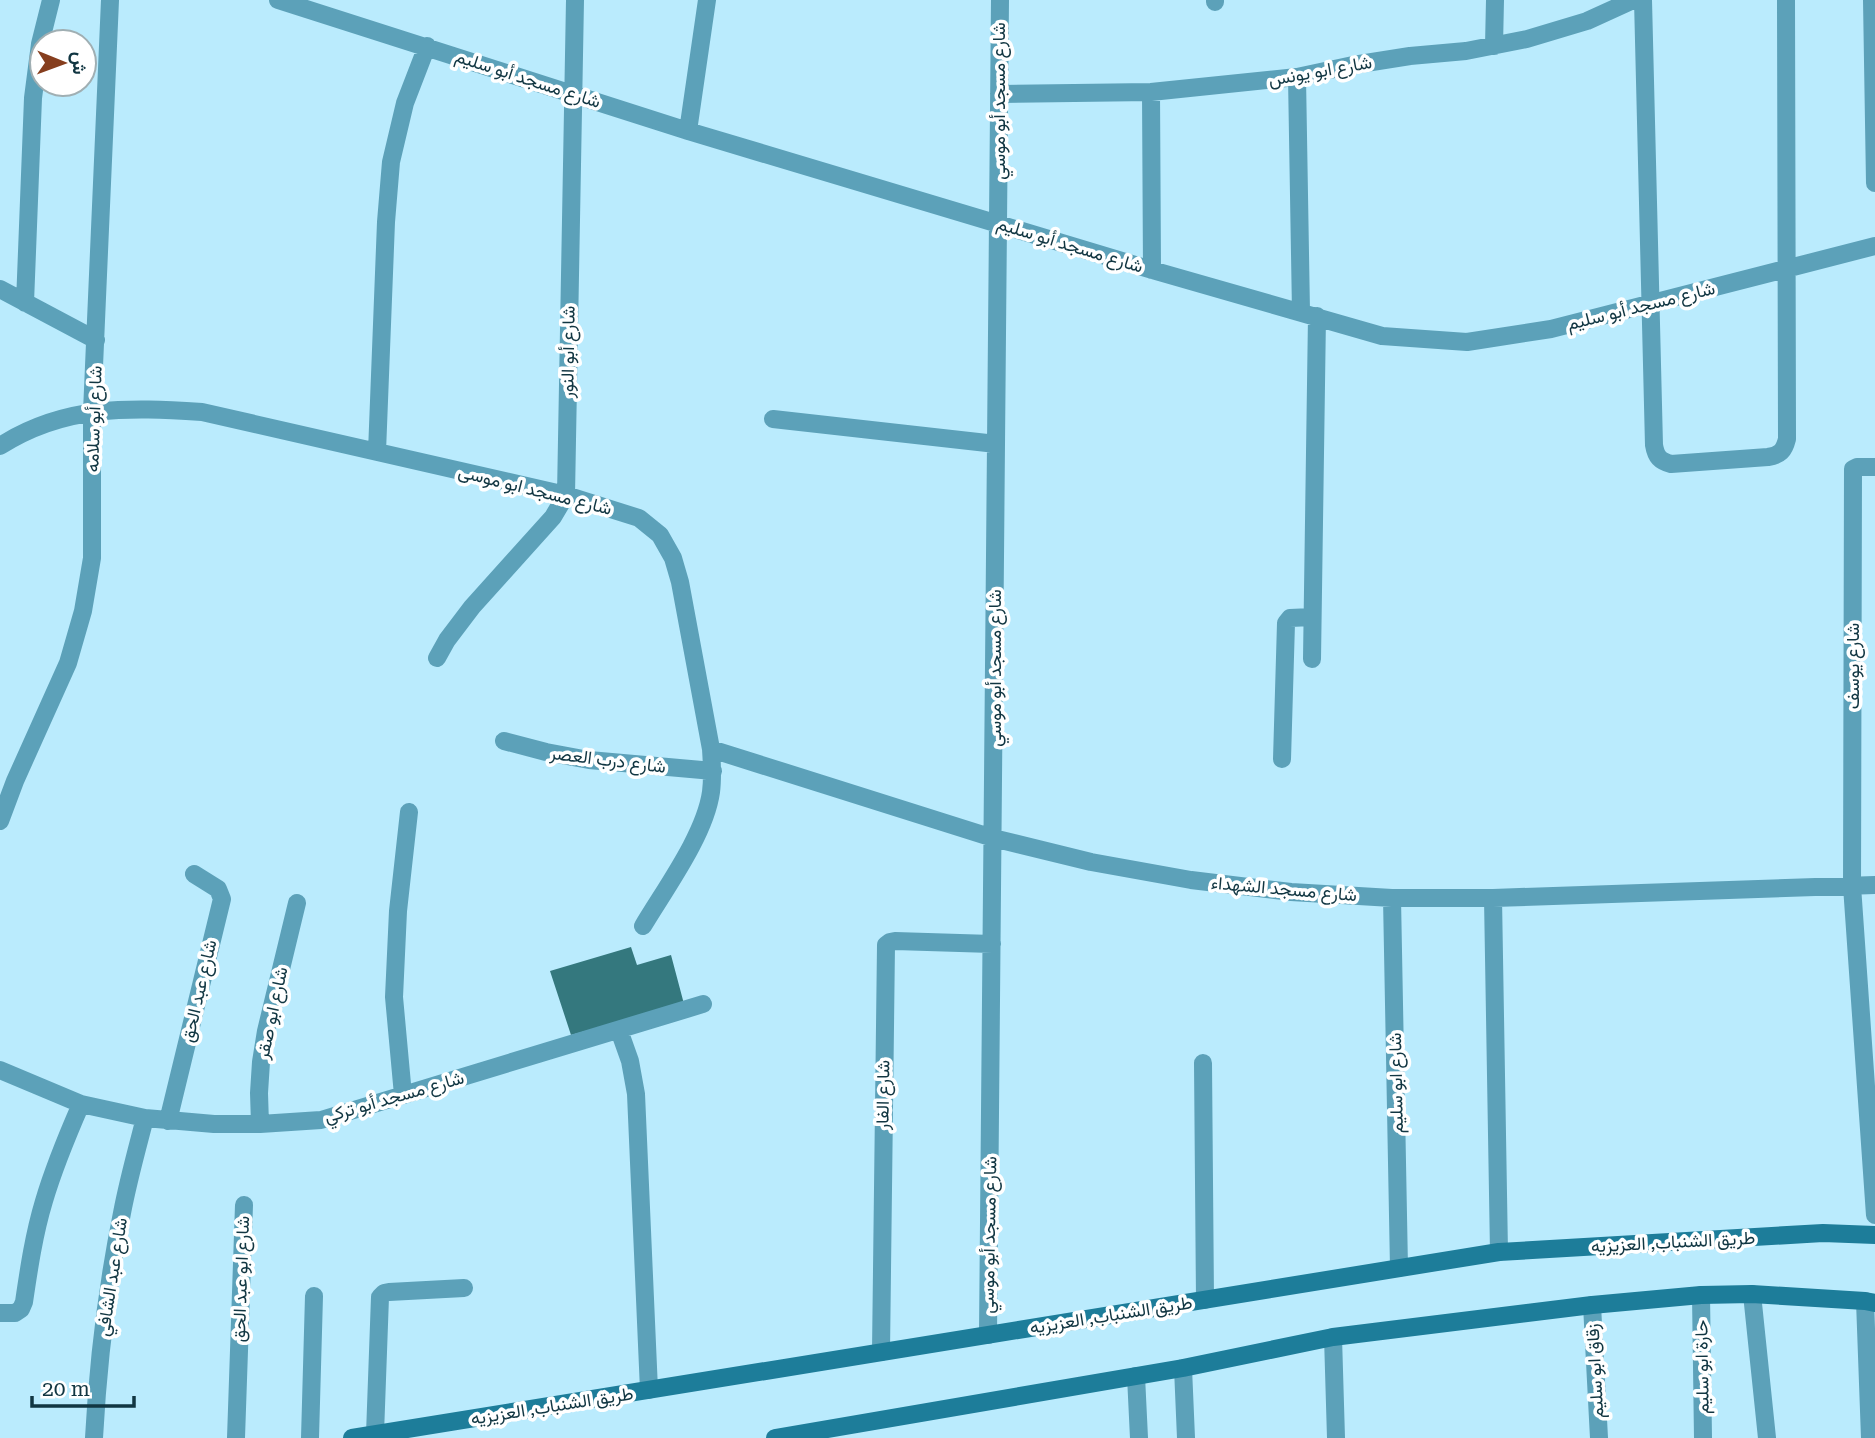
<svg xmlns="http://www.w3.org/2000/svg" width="1875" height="1438" viewBox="0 0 1875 1438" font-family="'Roboto Serif',Vazirmatn,serif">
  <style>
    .building { fill: #34787e }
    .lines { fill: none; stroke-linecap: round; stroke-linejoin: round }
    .street { stroke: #5ca1b9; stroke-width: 18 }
    .secondary { stroke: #1d7d9a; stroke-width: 18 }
    .labels { text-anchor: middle; stroke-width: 7; stroke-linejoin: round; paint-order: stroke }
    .street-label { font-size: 18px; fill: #113642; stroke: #fff }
  </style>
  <rect width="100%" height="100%" fill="#baebfd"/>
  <!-- building -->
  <path class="building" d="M631,947L637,965L671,955L684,1004L571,1035L550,971Z"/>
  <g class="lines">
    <!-- street -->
    <path class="street" d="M278,0L688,131L1152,270L1382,336L1467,342L1551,329L1875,246
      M1643,0L1654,445C1656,457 1660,461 1671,464L1768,457C1780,455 1784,451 1787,439L1786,0
      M1872,0L1875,183
      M1215,2V0
      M1494,46L1495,0
      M1297,77L1301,312
      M1151,92L1152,270
      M999,94L1151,92L1297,77L1353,65L1410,56L1466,51L1527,39L1587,21L1633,0
      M688,131L707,0
      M0,289L96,340
      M25,303L33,98L40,44L51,0
      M773,419L996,444
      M0,446C64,405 129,407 202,412L566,495L639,518L660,535L673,558L680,582L711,749C712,764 713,777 711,792C705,835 665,889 643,926
      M377,452L386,222L391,162L405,103L427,46
      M1875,467H1857L1853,469L1852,886L1875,1215
      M437,658L447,640L472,607L553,517L566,495L575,0
      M1312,659L1317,316
      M504,741L546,752L589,760L713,771
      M711,749L993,838L1091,862L1191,880L1291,892L1392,898H1493L1875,885
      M1282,759L1286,623L1290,618L1312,617
      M0,821L15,781L68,663L83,611L92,558V412L110,0
      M1392,898L1399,1268
      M1493,898L1499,1252
      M619,1030L630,1061L636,1094L649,1390
      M1203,1063L1205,1300
      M0,1070L81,1104L145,1118L214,1124H260L321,1120L703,1004
      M403,1095L394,997L398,911L409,812
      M168,1121L222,899L218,889L194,874
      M260,1124L259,1093L261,1062L266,1031L297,903
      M1752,1294L1767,1438
      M1701,1295L1703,1438
      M1865,1301L1870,1438
      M1592,1305L1599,1438
      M0,1313H15L21,1309L24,1302C29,1268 34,1234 44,1201C54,1167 67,1136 81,1104
      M988,1335L1000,0
      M1333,1337L1336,1438
      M881,1352L886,945L890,942L895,941L992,944
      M1183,1368L1186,1438
      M1136,1376L1139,1438
      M375,1434L380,1297L384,1293L389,1292L464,1288
      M94,1438C98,1362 107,1287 122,1213C128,1181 137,1149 145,1118
      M236,1438L244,1205
      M310,1438L314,1296"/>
    <!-- secondary -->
    <path class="secondary" d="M352,1438L1499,1252L1823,1233L1875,1235
      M775,1438L1183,1368L1333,1337L1592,1305L1701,1295L1752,1294L1865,1301L1875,1303"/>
  </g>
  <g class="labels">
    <!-- street labels -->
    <g class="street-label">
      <text transform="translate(1320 71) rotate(-10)" y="6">شارع ابو يونس</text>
      <text transform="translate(528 79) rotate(18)" y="6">شارع مسجد أبو سليم</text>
      <text transform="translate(999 101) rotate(-90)" y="6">شارع مسجد أبو موسي</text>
      <text transform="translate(1070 245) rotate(17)" y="6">شارع مسجد أبو سليم</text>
      <text transform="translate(1641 306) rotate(-14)" y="6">شارع مسجد أبو سليم</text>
      <text transform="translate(568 352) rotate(-89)" y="6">شارع أبو النور</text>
      <text transform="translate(94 419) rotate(-88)" y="6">شارع أبو سلامه</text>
      <text transform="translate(535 490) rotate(14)" y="6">شارع مسجد ابو موسى</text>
      <text transform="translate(1853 666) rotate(-90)" y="6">شارع يوسف</text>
      <text transform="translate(995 668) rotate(-90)" y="6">شارع مسجد أبو موسي</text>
      <text transform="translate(608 760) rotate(7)" y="6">شارع درب العصر</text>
      <text transform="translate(1284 889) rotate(5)" y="6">شارع مسجد الشهداء</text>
      <text transform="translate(199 991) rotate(-77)" y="6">شارع عبد الحق</text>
      <text transform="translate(272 1013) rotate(-78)" y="6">شارع ابو صقر</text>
      <text transform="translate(1396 1083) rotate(-91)" y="6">شارع ابو سليم</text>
      <text transform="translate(883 1095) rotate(-89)" y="6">شارع الفار</text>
      <text transform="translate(394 1097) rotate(-16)" y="6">شارع مسجد أبو تركي</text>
      <text transform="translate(989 1235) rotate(-89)" y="6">شارع مسجد أبو موسي</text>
      <text transform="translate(1673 1242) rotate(-3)" y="6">طريق الشنباب, العزيزيه</text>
      <text transform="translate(112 1277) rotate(-81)" y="6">شارع عبد الشافي</text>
      <text transform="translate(241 1279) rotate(-88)" y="6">شارع ابو عبد الحق</text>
      <text transform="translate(1111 1315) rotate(-9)" y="6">طريق الشنباب, العزيزيه</text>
      <text transform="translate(1702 1367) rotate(-91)" y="6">حارة ابو سليم</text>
      <text transform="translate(1595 1371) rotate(-93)" y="6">زقاق ابو سليم</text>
      <text transform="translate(552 1406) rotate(-9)" y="6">طريق الشنباب, العزيزيه</text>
    </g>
  </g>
  <!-- north arrow -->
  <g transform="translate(63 63) rotate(91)"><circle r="33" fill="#ffffff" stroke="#a0afb3" stroke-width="2"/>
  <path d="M0-5L12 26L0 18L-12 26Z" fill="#863e1e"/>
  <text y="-10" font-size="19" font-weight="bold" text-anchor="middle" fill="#113642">ش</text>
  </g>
  <!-- scale -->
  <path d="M32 1396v10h102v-10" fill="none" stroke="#113642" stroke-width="3.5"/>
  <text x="42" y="1396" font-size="21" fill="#113642" stroke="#ffffff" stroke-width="5" paint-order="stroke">20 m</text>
</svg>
